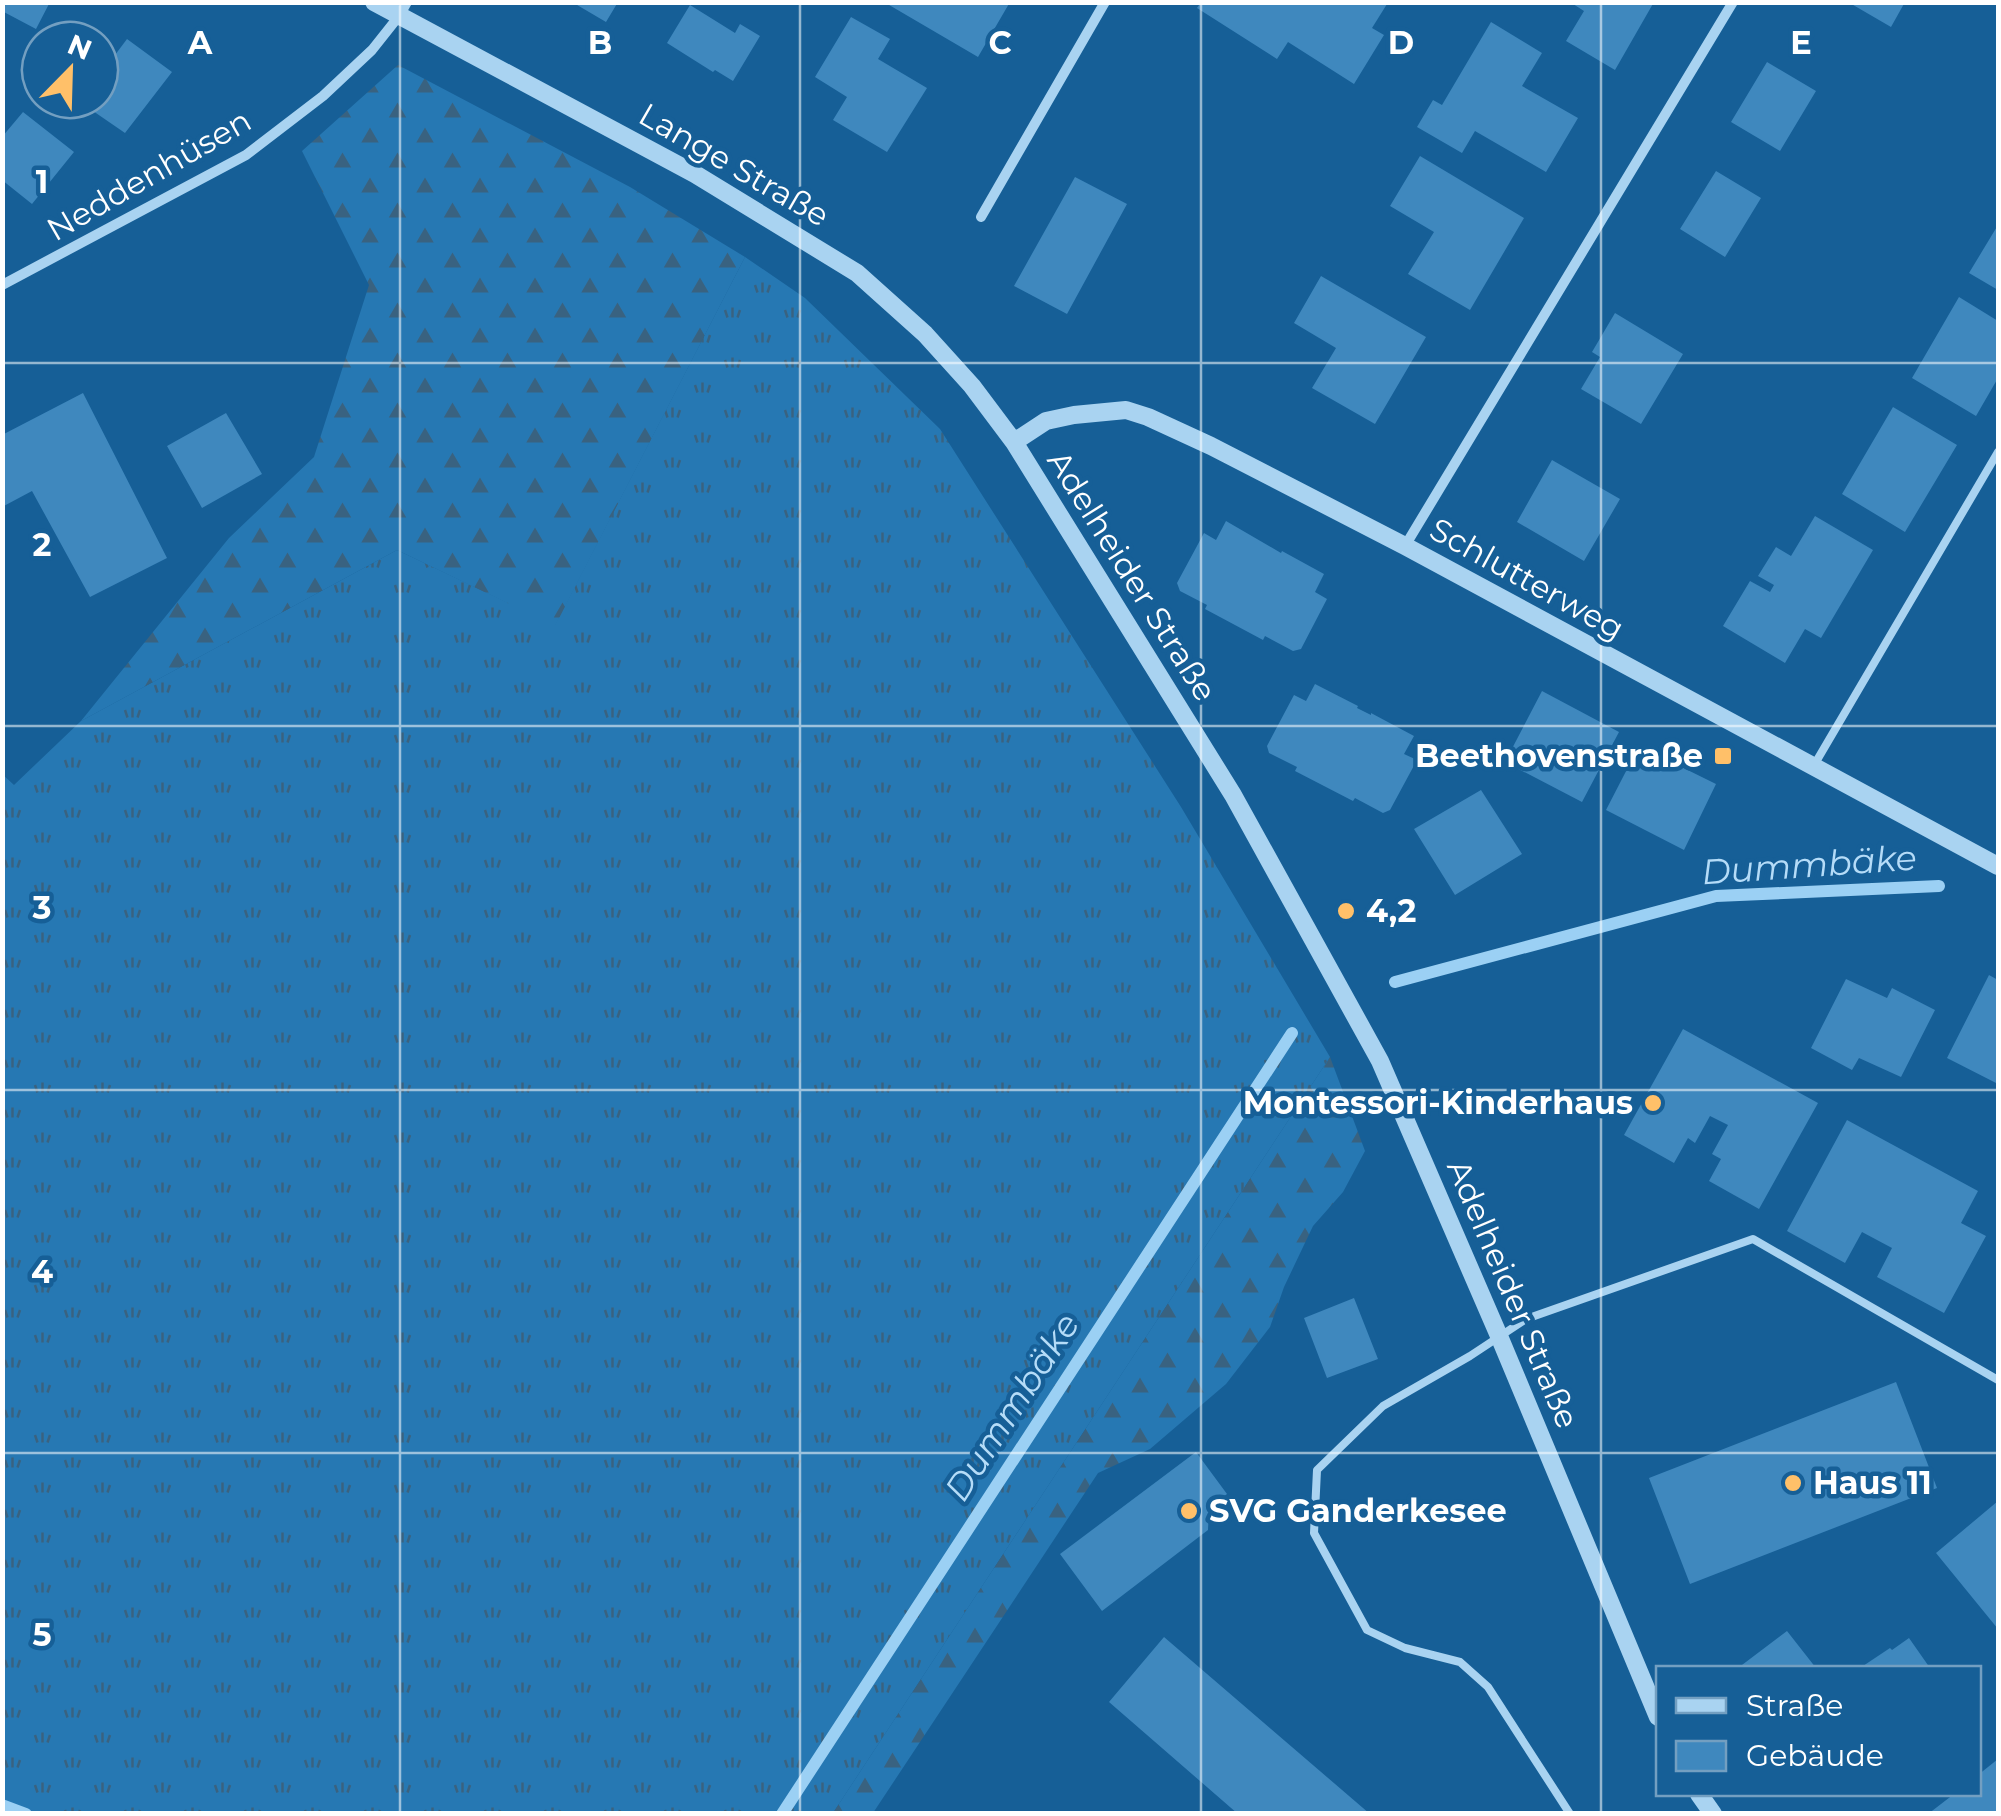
<svg xmlns="http://www.w3.org/2000/svg" width="2001" height="1816" viewBox="0 0 2001 1816" font-family="Montserrat,sans-serif">
  <style>
    .grass { fill: url(#grass-tufts) }
    .forest { fill: url(#forest-firs) }
    .lines { fill: none; stroke-linecap: round; stroke-linejoin: round }
    .stream { stroke: #9bd0f4; stroke-width: 12 }
    .building { fill: #3f88be }
    .service { stroke: #a9d3f1; stroke-width: 8 }
    .minor { stroke: #a9d3f1; stroke-width: 10 }
    .tertiary { stroke: #a9d3f1; stroke-width: 18 }
    .grid { fill: none; stroke: #fff; stroke-width: 2.5; stroke-opacity: 0.55 }
    .poi-dot { fill: #ffc069; stroke: #165f97; stroke-width: 4 }
    .labels { text-anchor: middle; stroke-width: 9; stroke-linejoin: round; paint-order: stroke }
    .street-label { font-size: 32px; fill: #fff; stroke: #165f97 }
    .poi-label { font-size: 32px; font-weight: bold; fill: #fff; stroke: #165f97; text-anchor: start }
    .water-label { font-size: 35px; font-style: italic; fill: #b5dcf8; stroke: #165f97 }
    .grid-label { font-size: 32px; text-anchor: middle; font-weight: bold; fill: #fff; stroke: #165f97; stroke-width: 9; stroke-linejoin: round; paint-order: stroke }
  </style>
  <defs>
    <pattern id="grass-tufts" width="24" height="20" patternUnits="userSpaceOnUse" patternTransform="scale(2.5)"><rect width="24" height="20" fill="#2678b3"/><path d="M3 7l-1-3M5 7V3M7 7l1-3M15 17l-1-3M17 17v-4M19 17l1-3" fill="none" stroke="#396280"/></pattern>
    <pattern id="forest-firs" width="22" height="20" patternUnits="userSpaceOnUse" patternTransform="scale(2.5)"><rect width="22" height="20" fill="#2678b3"/><path d="M5 1l3.5 6h-7zM16 11l3.5 6h-7z" fill="#396280"/></pattern>
  </defs>
  <rect width="100%" height="100%" fill="#165f97"/>
  <!-- grass -->
  <path class="grass" d="M745,257L805,298L940,429L1181,807L1330,1057L833,1813H3L2,774L14,785L81,721L397,550L555,625Z"/>
  <!-- forest -->
  <path class="forest" d="M398,65L630,187L745,257L555,626L397,550L81,721L229,538L314,457L369,285L302,151Z
    M1330,1057L1365,1151L1343,1192L1313,1226L1284,1287L1270,1327L1226,1384L1150,1449L1098,1473L873,1813H833Z"/>
  <g class="lines">
    <!-- stream -->
    <path class="stream" d="M1395,982L1716,896L1939,886
      M2,1805L26,1814
      M782,1814L1292,1033"/>
  </g>
  <!-- building -->
  <path class="building" d="M2,2H50L36,29L2,11Z
    M572,2H618L606,22Z
    M884,2H1010L978,57Z
    M1201,2H1384L1387,4L1372,28L1384,35L1354,84L1288,42L1277,59L1197,8Z
    M1570,2H1654L1615,70L1566,41L1584,11Z
    M1848,2H1905L1891,27Z
    M690,5L735,33L740,24L760,36L733,81L715,70L713,72L667,43Z
    M851,17L890,39L878,59L927,88L887,152L833,120L847,97L815,77Z
    M1491,22L1542,53L1522,86L1578,118L1546,172L1475,131L1462,153L1417,127L1433,100L1442,105Z
    M127,39L172,72L125,133L77,100H100V75Z
    M1767,62L1816,91L1780,151L1731,122Z
    M23,112L74,152L32,204L2,180V137Z
    M1420,156L1524,218L1470,310L1408,274L1434,232L1390,206Z
    M1716,171L1761,198L1725,257L1680,229Z
    M1075,177L1127,204L1067,314L1014,286Z
    M1998,225V290L1969,273Z
    M1321,276L1426,337L1375,424L1312,388L1336,348L1294,323Z
    M1959,297L1998,321V378L1976,416L1912,378Z
    M1615,313L1683,354L1641,424L1581,389L1600,357L1592,352Z
    M83,393L167,558L90,597L32,491L2,507V435Z
    M1893,407L1957,445L1905,532L1842,494Z
    M226,413L262,474L202,508L167,446Z
    M1552,460L1620,499L1584,561L1517,522Z
    M1815,516L1873,550L1821,638L1805,629L1785,663L1723,626L1750,581L1770,592L1774,585L1758,576L1776,547L1791,556Z
    M1226,521L1281,553L1282,551L1324,574L1315,592L1327,599L1301,649L1293,651L1265,636L1263,640L1205,609L1207,605L1180,591L1177,583L1204,533L1216,540Z
    M1315,684L1358,706L1357,708L1371,715V713L1414,736L1404,754L1417,760L1390,810L1383,813L1355,798L1353,801L1295,771L1297,767L1269,753L1267,746L1294,695L1306,701Z
    M1542,691L1619,732L1582,802L1505,762Z
    M1639,746L1716,784L1684,850L1606,810Z
    M1481,790L1522,854L1455,895L1414,829Z
    M1989,975L1998,980V1084L1947,1058Z
    M1846,979L1887,998L1892,988L1935,1010L1901,1077L1859,1058L1852,1070L1811,1048Z
    M1683,1029L1818,1103L1759,1209L1709,1181L1721,1159L1712,1154L1728,1125L1710,1116L1695,1143L1688,1138L1674,1163L1624,1135Z
    M1847,1120L1978,1191L1961,1223L1986,1236L1944,1313L1877,1277L1892,1248L1862,1232L1845,1263L1787,1231Z
    M1354,1298L1378,1359L1327,1378L1304,1318Z
    M1896,1382L1937,1488L1690,1584L1649,1478Z
    M1196,1452L1227,1494L1209,1508L1208,1530L1102,1611L1060,1554Z
    M1998,1501V1629L1936,1553Z
    M1787,1631L1816,1668H1738Z
    M1164,1637L1271,1729L1370,1814H1238L1109,1702Z
    M1909,1638L1930,1668H1860L1890,1648L1892,1650Z
    M1998,1759V1814H1928L1954,1794H1978V1775Z"/>
  <g class="lines">
    <!-- service -->
    <path class="service" d="M1813,767L1998,452
      M1570,1814L1488,1687L1460,1662L1405,1648L1367,1630L1314,1533L1317,1470L1383,1406L1470,1356L1526,1319L1753,1239L1998,1380"/>
    <!-- minor -->
    <path class="minor" d="M981,217L1105,2
      M2,285L246,155L323,96L372,50L399,16L407,2
      M1405,546L1733,2"/>
    <!-- tertiary -->
    <path class="tertiary" d="M374,2L695,174L857,273L925,334L972,386L1014,442L1233,795L1380,1061L1499,1336L1658,1717
      M1014,442L1046,421L1074,415L1126,410L1148,417L1211,446L1405,546L1998,866
      M1699,1794L1713,1814"/>
  </g>
  <!-- grid -->
  <path class="grid" d="M400,2V1814M800,2V1814M1201,2V1814M1601,2V1814M2,363H1998M2,726H1998M2,1090H1998M2,1453H1998"/>
  <!-- markers -->
  <g class="poi-dot">
    <rect x="1713" y="746" width="20" height="20" rx="5"/>
    <circle cx="1346" cy="911" r="10"/>
    <circle cx="1653" cy="1103" r="10"/>
    <circle cx="1793" cy="1483" r="10"/>
    <circle cx="1189" cy="1511" r="10"/>
  </g>
  <g class="labels">
    <!-- street labels -->
    <g class="street-label">
      <text transform="translate(734 165) rotate(30)" y="11">Lange Straße</text>
      <text transform="translate(149 175) rotate(-30)" y="11">Neddenhüsen</text>
      <text transform="translate(1132 576) rotate(58)" y="11">Adelheider Straße</text>
      <text transform="translate(1527 579) rotate(29)" y="11">Schlutterweg</text>
      <text transform="translate(1513 1294) rotate(67)" y="11">Adelheider Straße</text>
    </g>
    <!-- poi labels -->
    <g class="poi-label">
      <text x="1703" y="767" text-anchor="end">Beethovenstraße</text>
      <text x="1366" y="922">4,2</text>
      <text x="1633" y="1114" text-anchor="end">Montessori-Kinderhaus</text>
      <text x="1813" y="1494">Haus 11</text>
      <text x="1209" y="1522">SVG Ganderkesee</text>
    </g>
    <!-- water labels -->
    <g class="water-label">
      <text transform="translate(1809 865) rotate(-4)" y="12">Dummbäke</text>
      <text transform="translate(1012 1407) rotate(-57)" y="12">Dummbäke</text>
    </g>
  </g>
  <g class="grid-label">
    <text x="200" y="54">A</text>
    <text x="600" y="54">B</text>
    <text x="1000" y="54">C</text>
    <text x="1401" y="54">D</text>
    <text x="1801" y="54">E</text>
    <text x="42" y="193">1</text>
    <text x="42" y="556">2</text>
    <text x="42" y="919">3</text>
    <text x="42" y="1283">4</text>
    <text x="42" y="1646">5</text>
  </g>
  <!-- border -->
  <rect width="2001" height="1816" fill="none" stroke="#ffffff" stroke-width="10"/>
  <!-- legend -->
  <rect x="1656" y="1666" width="325" height="130" fill="#165f97" stroke="#739fc1" stroke-width="2.5"/>
  <rect x="1676" y="1698" width="50" height="15" fill="#a9d3f1" stroke="#739fc1" stroke-width="2.5"/>
  <text x="1746" y="1716" font-size="30" fill="#ffffff">Straße</text>
  <rect x="1676" y="1741" width="50" height="30" fill="#3f88be" stroke="#739fc1" stroke-width="2.5"/>
  <text x="1746" y="1766" font-size="30" fill="#ffffff">Gebäude</text>
  <!-- north arrow -->
  <g transform="translate(70 70) rotate(23)"><circle r="48" fill="#165f97" stroke="#739fc1" stroke-width="2.5"/>
  <path d="M0-8L18 38L0 25L-18 38Z" fill="#ffc069"/>
  <text y="-15" font-size="28" font-weight="bold" text-anchor="middle" fill="#ffffff">N</text>
  </g>
</svg>
